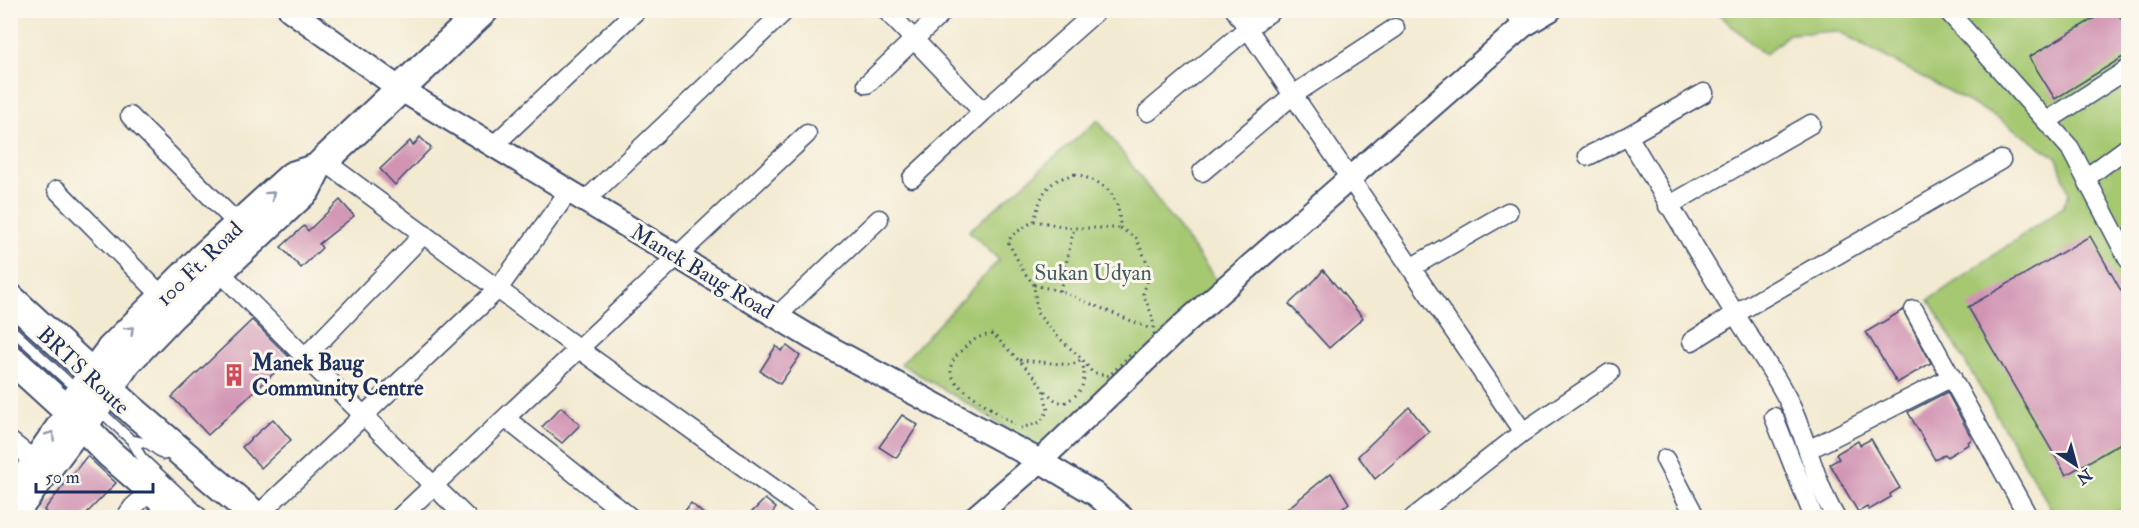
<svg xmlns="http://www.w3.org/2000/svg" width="2139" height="528" viewBox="0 0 2139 528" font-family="'IM FELL Double Pica',serif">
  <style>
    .green { fill: #a5c871; stroke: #607c68; stroke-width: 1.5 }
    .building { fill: #d194b3 }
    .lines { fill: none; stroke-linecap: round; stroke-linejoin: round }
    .service-casing { stroke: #3b4b6f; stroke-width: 12 }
    .minor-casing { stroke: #3b4b6f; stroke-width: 21 }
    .tertiary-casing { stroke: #3b4b6f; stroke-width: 26 }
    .primary-casing { stroke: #3b4b6f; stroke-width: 32 }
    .path { stroke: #3b4b6f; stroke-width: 3; stroke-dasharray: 1.5 4.5; stroke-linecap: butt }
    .service { stroke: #fff; stroke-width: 9 }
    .minor { stroke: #fff; stroke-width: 18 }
    .tertiary { stroke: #fff; stroke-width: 22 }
    .primary { stroke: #fff; stroke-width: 28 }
    .oneway { stroke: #8d97ae }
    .labels { text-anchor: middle; stroke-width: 6; stroke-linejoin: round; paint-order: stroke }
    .street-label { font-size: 22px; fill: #1b2f5e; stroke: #fbf7ec }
    .park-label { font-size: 22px; fill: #445d64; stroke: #fbf7ec }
    .poi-label { font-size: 22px; font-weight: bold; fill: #1b2f5e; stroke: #fbf7ec; text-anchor: start }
  </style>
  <rect width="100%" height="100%" fill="#fbf7ec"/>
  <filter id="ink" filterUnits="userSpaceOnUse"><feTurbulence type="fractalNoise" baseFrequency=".0167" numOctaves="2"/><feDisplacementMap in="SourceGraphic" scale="12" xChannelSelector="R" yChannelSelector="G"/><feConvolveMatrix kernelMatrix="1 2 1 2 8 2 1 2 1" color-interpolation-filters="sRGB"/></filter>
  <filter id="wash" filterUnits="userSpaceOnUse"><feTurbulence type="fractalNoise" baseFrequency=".008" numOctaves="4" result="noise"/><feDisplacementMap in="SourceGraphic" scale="24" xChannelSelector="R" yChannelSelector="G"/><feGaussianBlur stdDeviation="1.35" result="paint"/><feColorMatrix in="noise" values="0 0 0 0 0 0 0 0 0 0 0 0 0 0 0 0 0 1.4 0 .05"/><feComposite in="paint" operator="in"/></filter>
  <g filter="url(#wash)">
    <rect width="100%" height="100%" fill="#f3ead2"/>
    <!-- green -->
    <path class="green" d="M1715,11H2128V505L2108,517H2056L1929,300L2063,207L2069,194L2057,158L1996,117L1838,31L1789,34L1765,55Z
      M1098,120L1219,283L1041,451L985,414L901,364L999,260L969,231Z"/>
    <g id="blocks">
      <!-- building -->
      <path class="building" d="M2108,10H2116L2128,31V54L2055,99L2029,57Z
        M420,137L431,148L395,185L380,169L410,141L413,146Z
        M340,200L354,216L319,244L322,248L301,268L281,247L304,226L308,231Z
        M2090,236L2128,303V439L2066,475L1968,307Z
        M1323,270L1363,318L1329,348L1289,304L1316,279Z
        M1903,310L1931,363L1897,383L1866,332Z
        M252,320L290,358L208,435L172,397Z
        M776,346L781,351L787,346L800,356L780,384L760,371Z
        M1947,392L1972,439L1968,442L1969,444L1947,457L1945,454L1935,460L1908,412Z
        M561,407L580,425L562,443L542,427Z
        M1409,407L1429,432L1375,479L1358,456Z
        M902,415L918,425L896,458L879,447Z
        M273,419L291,440L261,468L242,447Z
        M1871,439L1900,488L1890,494L1891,497L1869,510L1867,507L1858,512L1830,464L1839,459L1836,454L1858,441L1860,445Z
        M87,456L116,483L82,518H50L44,510Z
        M1331,473L1349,503L1331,518H1276Z
        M765,499L776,508L769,518H746Z
        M691,503L708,518H679Z"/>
    </g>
  </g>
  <g filter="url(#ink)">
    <use href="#blocks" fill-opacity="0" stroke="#3b4b6f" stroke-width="1.5"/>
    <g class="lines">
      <!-- service casing -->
      <g class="service-casing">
        <path id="service" d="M10,328L77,390
          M98,409L131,440L142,458L206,518
          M131,440L149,444L164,455"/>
      </g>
      <!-- minor casing -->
      <g class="minor-casing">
        <path id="minor" d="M886,10L983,112
          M1235,10L1523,432L1413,518
          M1514,10L1523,26
          M1947,10L2070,148L2128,259
          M867,84L945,10
          M1704,93L1628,136L1735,314L2001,160
          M1148,112L1248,28L1273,10
          M130,116L239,225
          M2047,121L2128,69
          M494,145L637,10
          M1588,156L1628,136
          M324,161L579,349L815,518
          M1202,172L1293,95L1395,28
          M912,178L983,112L1098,10
          M2086,178L2128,147
          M57,190L163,297
          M585,201L786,10
          M1668,206L1811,124
          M1412,267L1508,212
          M219,271L433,485L467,518
          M1914,310L2029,518
          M778,315L879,219
          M1692,341L1735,314C1753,343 1774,372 1789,402C1807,439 1814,481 1836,518
          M305,357L424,234
          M1774,417L1814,518
          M505,418L631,518
          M1523,432L1610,373
          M10,441L34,460
          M1818,445L1952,377
          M1665,459L1696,518
          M257,516L498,289L569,191
          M125,518L133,507L152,490
          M399,518L807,134"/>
      </g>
      <!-- tertiary casing -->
      <g class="tertiary-casing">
        <path id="tertiary" d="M290,10L400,89L812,338L1040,461L1095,494L1123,518
          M10,494L68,411
          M14,518L83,426
          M974,518L1040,461L1185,323L1523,26L1550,10"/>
      </g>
      <!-- primary casing -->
      <g class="primary-casing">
        <path id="primary" d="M10,298L132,410L258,518
          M10,358L68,411L110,454L184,518
          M68,411L92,374L111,349L203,257L292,176L317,168
          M83,426L127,362L172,315L306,190L317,168L324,161L484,10"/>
      </g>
      <!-- path -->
      <path class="path" d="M1075,174C1106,183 1120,193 1120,228L1136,238L1151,271L1143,294C1150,310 1157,324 1153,342L1129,356L1109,376L1092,372L1082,359L1058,337L1037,313L1034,285L1024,272L1008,242L1012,235L1034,221C1042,193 1044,182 1075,174Z
        M1034,221L1074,228H1120
        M1034,285L1060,291L1151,329
        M1060,291L1074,228
        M1020,360L1072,365L1082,359C1086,381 1085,392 1064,403L1056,401L1044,390
        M990,408L1015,425
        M986,413L990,408C969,392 933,377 961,351C971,341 979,335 993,334L1035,377L1043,389L1048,410L1041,422L1021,428
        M2115,518L2128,509"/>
      <!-- service -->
      <use href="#service" class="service"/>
      <!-- minor -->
      <use href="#minor" class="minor"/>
      <!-- tertiary -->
      <use href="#tertiary" class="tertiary"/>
      <!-- primary -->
      <use href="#primary" class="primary"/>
    </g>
    <!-- one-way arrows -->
    <defs><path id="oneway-chevron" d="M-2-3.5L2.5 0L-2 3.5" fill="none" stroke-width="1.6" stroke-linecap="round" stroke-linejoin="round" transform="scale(1.5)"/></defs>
    <g class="oneway">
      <use href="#oneway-chevron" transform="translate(271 195) rotate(-42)"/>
      <use href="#oneway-chevron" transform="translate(130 330) rotate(-45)"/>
      <use href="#oneway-chevron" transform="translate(51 435) rotate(-55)"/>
    </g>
  </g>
  <!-- icons -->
  <defs>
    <g id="building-bare" transform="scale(1.8)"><path d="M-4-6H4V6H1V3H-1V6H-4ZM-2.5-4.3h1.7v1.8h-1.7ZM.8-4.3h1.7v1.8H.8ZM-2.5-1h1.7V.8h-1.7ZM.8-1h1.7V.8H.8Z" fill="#d1495b" stroke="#fbf7ec" stroke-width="2.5" paint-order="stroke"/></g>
  </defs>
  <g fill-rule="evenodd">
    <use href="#building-bare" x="234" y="375"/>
  </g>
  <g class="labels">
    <!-- street labels -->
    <g class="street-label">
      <text transform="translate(199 263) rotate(-44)" y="8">100 Ft. Road</text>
      <text transform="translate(703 271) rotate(31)" y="8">Manek Baug Road</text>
      <text transform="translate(84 370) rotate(43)" y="8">BRTS Route</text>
    </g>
    <!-- park labels -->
    <g class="park-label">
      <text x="1093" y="280">Sukan Udyan</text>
    </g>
    <!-- poi labels -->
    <g class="poi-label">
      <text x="252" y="370">Manek Baug<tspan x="252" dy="25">Community Centre</tspan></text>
    </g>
  </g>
  <!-- margin -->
  <rect width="2139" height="528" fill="none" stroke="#fbf7ec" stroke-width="36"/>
  <!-- north arrow -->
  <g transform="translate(2076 465) rotate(144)" stroke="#fbf7ec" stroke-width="4.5" paint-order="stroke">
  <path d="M0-4.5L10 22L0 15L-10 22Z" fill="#1b2f5e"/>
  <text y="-9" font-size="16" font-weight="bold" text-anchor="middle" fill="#1b2f5e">N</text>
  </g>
  <!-- scale -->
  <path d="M36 483v9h117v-9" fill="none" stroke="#1b2f5e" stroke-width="3"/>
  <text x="45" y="483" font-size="18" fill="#1b2f5e" stroke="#fbf7ec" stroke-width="4.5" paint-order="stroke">50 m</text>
</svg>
